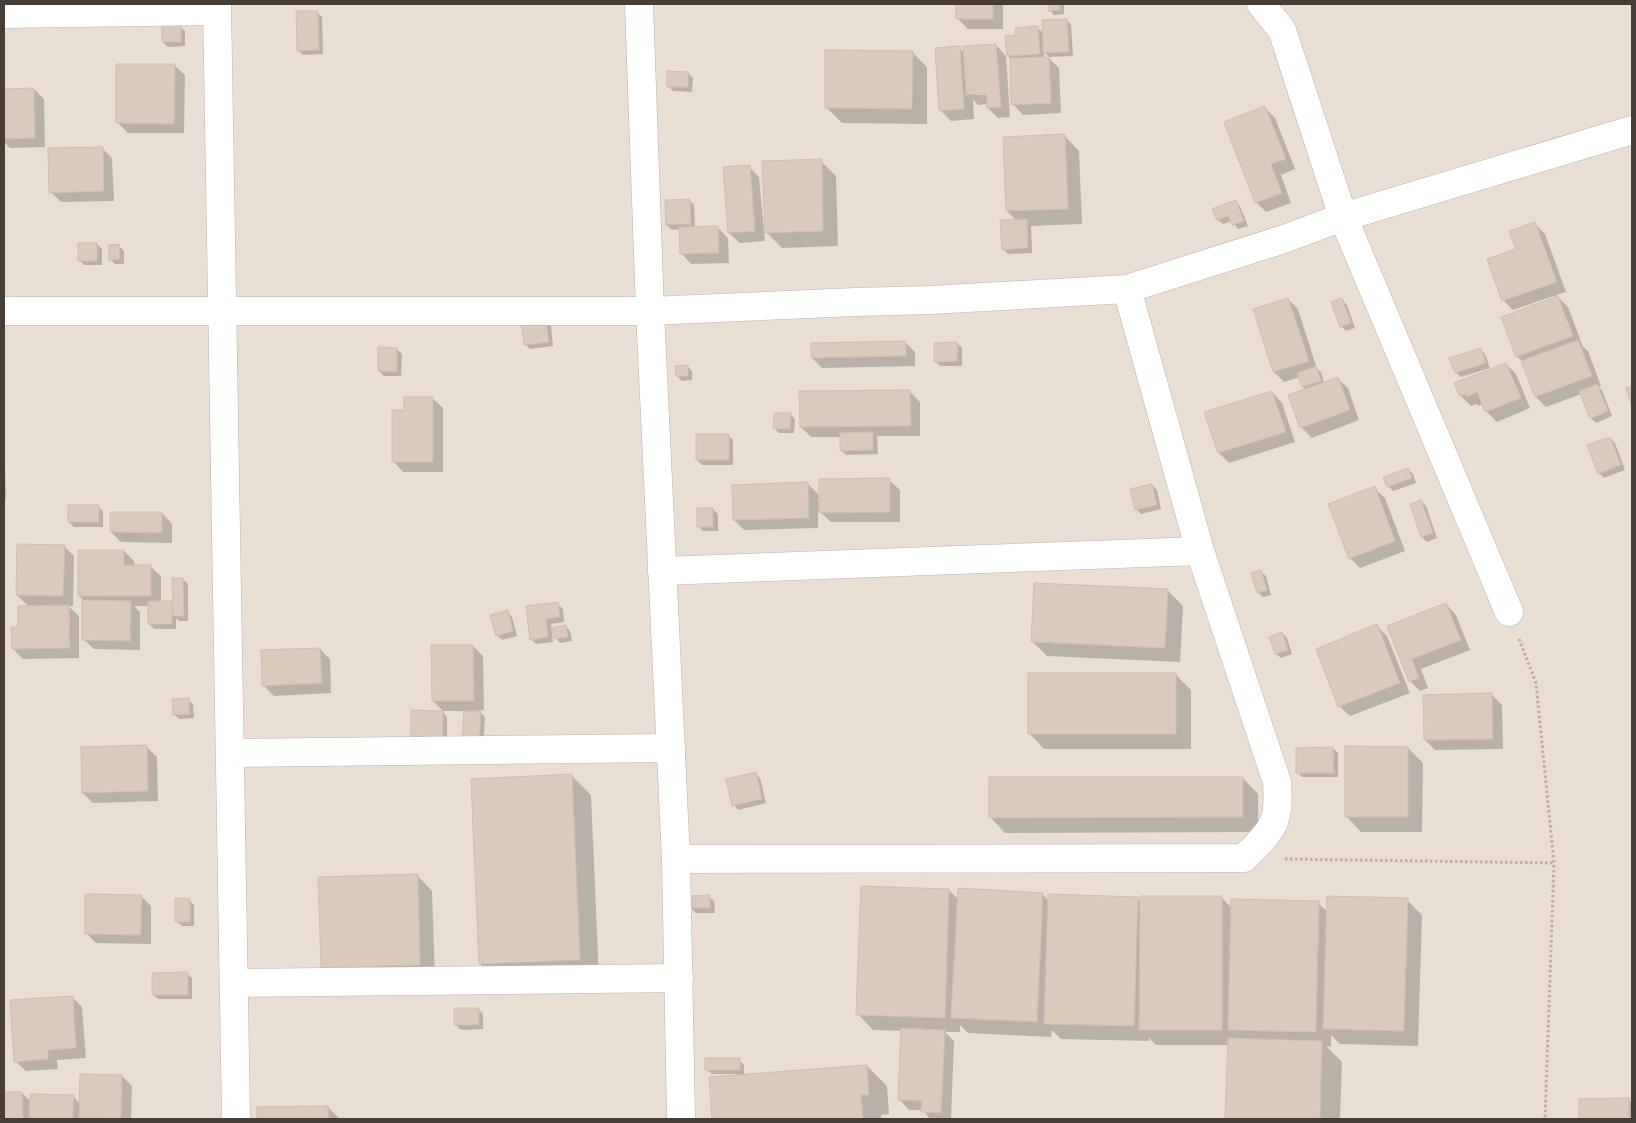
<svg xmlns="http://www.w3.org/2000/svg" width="1636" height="1123" viewBox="0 0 1636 1123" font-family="'PT Sans',sans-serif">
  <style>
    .residential { fill: #e8ded3 }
    .shadow { fill: #0003; fill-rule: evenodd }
    .building { fill: #d9cabd; stroke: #d1bead }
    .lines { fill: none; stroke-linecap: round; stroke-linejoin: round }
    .minor-casing { stroke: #bfb4a8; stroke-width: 29 }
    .tertiary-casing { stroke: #bfb4a8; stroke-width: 29 }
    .path { stroke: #c2ad98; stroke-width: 3; stroke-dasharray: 2.5 2.5; stroke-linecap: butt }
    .minor { stroke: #fff; stroke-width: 28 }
    .tertiary { stroke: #fff; stroke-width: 28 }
  </style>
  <rect width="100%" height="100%" fill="#f3ede6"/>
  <!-- residential -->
  <path class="residential" d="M4,4H1632V1119H4Z"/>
  <!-- shadow -->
  <path class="shadow" d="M958,4H1003V29H968L958,19Z
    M1049,4H1064V14L1054,15L1050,10Z
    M317,12L322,17L323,54L303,55L298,50Z
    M1067,20L1071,25L1073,56L1049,57L1044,52V58H1049L1059,68L1061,113L1023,115L1013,104L1011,59L1008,56L1018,37L1038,28L1044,34Z
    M180,26L185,31V46L168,47L163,42Z
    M996,45L1006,56L1010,117L998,118L988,108V104L978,105L973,99L974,119L951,121L940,110L959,47L964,52ZM992,92V94L975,95V93Z
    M912,52L927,67V124L842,123L826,107Z
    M174,65L185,75L184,133H128L118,123Z
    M688,73L693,78L692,92L673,91L668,86Z
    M34,89L44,99L45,147L10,148L4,142V90Z
    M1265,108L1275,118L1295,169L1281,175L1291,203L1266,212L1256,202Z
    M1064,135L1079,151L1082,224L1031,226L1032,253L1008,254L1003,249L1017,221L1007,211Z
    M102,148L112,158L114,201L61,202L51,192Z
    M821,161L836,176L838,246L782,248L765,231Z
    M749,167L759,177L765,241L740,243L729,233Z
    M689,200L694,205L695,228H718L728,238L729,263L691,264L681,253V229L672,230L667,225Z
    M1236,202L1240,206L1248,226L1238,229L1232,221L1223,224L1218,220Z
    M1535,224L1545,234L1566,292L1556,295L1568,307L1583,347L1588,351L1601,386L1598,387L1602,390L1612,416L1596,423L1591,418L1581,394L1546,407L1536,397L1523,362L1517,356L1555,298L1554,296L1513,310L1503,300L1517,250Z
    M97,244L102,249V265H84L79,260Z
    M119,246L124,251V264H115L110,259Z
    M1288,299L1298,309L1317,369L1321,372L1324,383L1337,378L1348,388L1359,420L1312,438L1301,427L1306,390L1303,387L1300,377L1284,382L1274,372Z
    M1342,300L1347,305L1355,328L1346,331L1341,326Z
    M546,321L551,326L553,346L530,349L525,344Z
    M905,342L915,352V366L822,368L812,358Z
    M957,343L962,348V366H940L935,361Z
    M397,349L402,354L401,376H384L379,371Z
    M1481,350L1485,354L1490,368L1461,377L1456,373Z
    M1506,364L1516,374L1530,408L1497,422L1486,411L1483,404L1478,406L1476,404L1471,406L1461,396Z
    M687,366L692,371V380L682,381L677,376Z
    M910,392L920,402V436H877L878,454L846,455L841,450V437H811L801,427Z
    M1272,392L1282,403L1295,442L1229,463L1219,453Z
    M432,398L443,408V472H403L393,461L405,411Z
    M790,414L795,419L794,433H779L775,429Z
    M728,435L733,440V465H702L697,460Z
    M1610,438L1615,443L1625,470L1604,478L1599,473Z
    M4,465L5,466L6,499H4Z
    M1408,469L1413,474L1416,483L1393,491L1388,486Z
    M889,480L900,490V522H831L818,510V528L744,530L734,520L807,483L818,494V502H820Z
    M1152,485L1157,490L1161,509L1141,514L1136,509Z
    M1374,488L1385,498L1405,551L1360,568L1350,558Z
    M1421,501L1426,506L1437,538L1427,542L1422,537L1411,504Z
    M98,506L103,511V527H74L69,522Z
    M713,509L718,514V531H703L698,526Z
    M162,513L172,524V543L121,542L111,532Z
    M64,546L74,556L73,606H68L79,616V658L23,659L13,649L29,607L17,595Z
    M124,551L134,561V566H150L161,576V603H171L174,606L183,579L188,584V621H179L176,618V629H154L149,624V606H134L140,612V650L94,649L83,639L84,601L79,596Z
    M1261,572L1266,576L1271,595L1263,597L1259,593L1253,574Z
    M1167,590L1183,606L1180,662L1047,656L1032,641Z
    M558,604L563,609L564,622L551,624L553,642L536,644L531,639L528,607Z
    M1446,604L1456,615L1470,650L1421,669L1428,688L1420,691L1410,681L1389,627Z
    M507,612L512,617L517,636L502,640L497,635Z
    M565,626L570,631L572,641L560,643L556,638Z
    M1377,626L1387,636L1410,693L1350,716L1339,706Z
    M1282,633L1287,638L1292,654L1281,658L1276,654Z
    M473,646L483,656L484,710H478L485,717L483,749L464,743L466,711H443L433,701Z
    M320,649L330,659L331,693L274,696L263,685Z
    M1176,675L1191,690V749H1044L1029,733Z
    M1492,695L1502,705L1503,749L1435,750L1425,740Z
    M188,699L193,704L194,718L179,719L174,714Z
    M443,712L447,717V742L417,741L412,736Z
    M147,747L157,757L158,801L93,803L83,793Z
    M1333,748L1338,753V777H1302L1297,772Z
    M1408,748L1423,763L1422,832H1361L1346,816Z
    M755,773L760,778L766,803L738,810L734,805Z
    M571,775L591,795L599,979L500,984L480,964Z
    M1243,778L1258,794V832L1005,833L990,817Z
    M417,875L432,891L435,980L338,983L322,967Z
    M949,890L959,900L1042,894L1049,901L1137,898L1141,902L1222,898L1232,908L1318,903L1328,912L1407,900L1422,915L1418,1046L1340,1044L1331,1035V1047L1326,1046L1342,1062L1340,1119H1227L1229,1045H1156L1149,1038V1041L1061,1039L1052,1030L1051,1037L968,1033L960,1025V1032H945L954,1041L951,1119H930L923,1110H909L899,1099L902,1031L873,1030L858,1014Z
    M141,896L151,906V944L96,943L86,933Z
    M709,897L714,901L715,913H696L691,908Z
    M189,900L194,905V926H182L177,922Z
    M187,974L192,978V999H158L154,995Z
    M72,997L82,1007L86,1058L57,1060L58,1069L26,1071L15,1061Z
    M478,1009L483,1014V1029L461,1030L456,1025Z
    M739,1060L744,1065V1076L867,1066L887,1086L889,1114L881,1115V1119H713L710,1078L738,1076V1074H712L707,1070Z
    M122,1076L132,1086L131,1119H4V1093H22L31,1102L73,1096L80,1104Z
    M1580,1100H1629L1632,1103V1119H1580Z
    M328,1107L340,1119H258V1109Z"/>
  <!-- building -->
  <path class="building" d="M956,4H993V19H956Z
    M1048,4H1060V10L1048,11Z
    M296,11H318L319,50L297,51Z
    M1067,19L1069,52L1043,53L1042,20Z
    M162,25H181V42H162Z
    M1038,26L1040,54L1007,56L1005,36L1016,35L1015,28Z
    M996,44L1001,107L987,108L986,93L966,95L963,46Z
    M960,46L964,109L939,111L935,48Z
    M825,50L913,51L912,109L825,108Z
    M1049,57L1051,103L1011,105L1010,58Z
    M116,64H175L174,124L116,123Z
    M667,71L688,72V87H667Z
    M34,88L35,138L4,139V89Z
    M1265,106L1286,159L1271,164L1282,193L1255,203L1224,122Z
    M1065,134L1068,209L1006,211L1003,137Z
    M103,147L104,191L49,193L48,148Z
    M822,159L823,231L765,233L762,161Z
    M750,165L755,231L728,233L723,167Z
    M690,199L691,224L666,225L665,200Z
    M1236,200L1244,221L1232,225L1228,216L1217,220L1212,209Z
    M1027,219L1028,248L1002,250L1000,220Z
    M1535,222L1557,282L1502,301L1487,259L1516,249L1509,231Z
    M718,226L719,253L680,254L679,227Z
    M78,243H97V261H78Z
    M119,244L120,259L109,260V245Z
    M1558,296L1573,336L1516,357L1501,317Z
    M1288,298L1309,361L1273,372L1253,309Z
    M1342,298L1351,323L1340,327L1331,302Z
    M546,319L549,342L524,345L521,322Z
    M1578,340L1592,376L1535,397L1521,361Z
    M906,341V356L811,358V343Z
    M957,342L958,361L934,362V343Z
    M378,347L397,348V372L378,371Z
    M1481,348L1486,363L1455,373L1449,358Z
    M1506,363L1521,398L1485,412L1477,392L1467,397L1466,394L1460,396L1454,383Z
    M688,365V376H676L675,366Z
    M1316,366L1321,381L1302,387L1297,373Z
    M1338,377L1350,410L1300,428L1288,395Z
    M1597,384L1608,411L1590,419L1579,391Z
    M1632,386V407L1626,388Z
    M910,390L911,426L800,427L799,391Z
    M1272,391L1286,432L1218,453L1204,412Z
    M404,397H433V462H392V410H404Z
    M774,413H791L790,429H773Z
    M873,432V450L840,451V433Z
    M696,434H729V460H696Z
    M1610,437L1621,465L1598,474L1587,445Z
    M1408,468L1412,478L1387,487L1383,477Z
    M890,478V512L819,513V479Z
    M808,482L809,518L733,520L732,485Z
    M1152,484L1157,505L1135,510L1130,489Z
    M1375,486L1395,541L1349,559L1328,504Z
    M1421,500L1433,533L1421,537L1410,504Z
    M68,505H99V522H68Z
    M697,508H713V527H697Z
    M110,512H162V533L110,532Z
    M17,544L65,545L63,596L16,595Z
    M78,550H124V565H151V596H78Z
    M1261,570L1267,590L1257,593L1251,573Z
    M172,578H183L184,616H173Z
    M1034,583L1168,589L1165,648L1031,642Z
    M82,600L131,601L130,641L82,640Z
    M148,601H172V624H148Z
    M558,602L560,617L546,619L548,637L530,640L526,606Z
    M1446,603L1461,640L1412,659L1419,678L1409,682L1387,626Z
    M69,605L70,648L12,649L11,627H18V606Z
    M508,610L513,631L496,636L490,615Z
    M1377,624L1400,683L1338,707L1316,649Z
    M566,625L568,637L554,639L552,628Z
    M1282,632L1288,650L1275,654L1269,637Z
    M431,645H473L474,701H432Z
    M320,648L322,683L262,686L261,650Z
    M1028,673H1176V734H1028Z
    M1492,693L1493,739L1424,740L1423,695Z
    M189,698L190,714L173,715L172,699Z
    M411,710L443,711V737L411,736Z
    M464,711H481L479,744L462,743Z
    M147,745L148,791L82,793L81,747Z
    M1345,746L1408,747V817H1345Z
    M1333,747L1334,773H1296V748Z
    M756,772L762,799L732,806L726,779Z
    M572,774L580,960L479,964L471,779Z
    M989,777H1243V817L989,818Z
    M418,874L420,965L321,968L318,877Z
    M861,886L949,889L945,1018L856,1015Z
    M958,888L1043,893L1037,1022L951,1018Z
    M85,894L142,895L141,935L85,934Z
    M1048,894L1138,897L1134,1026L1044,1024Z
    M710,895V908H690V896Z
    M1140,896H1222V1030H1139Z
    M1327,896L1408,898L1404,1031L1323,1029Z
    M175,898L190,899V922H175Z
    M1231,899L1319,901L1316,1032L1228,1030Z
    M188,972V995H152V973Z
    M73,996L76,1048L48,1050V1059L14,1062L10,1000Z
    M454,1008H479V1025H454Z
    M901,1028L945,1030L941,1113L921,1112L922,1101L898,1100Z
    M1228,1038L1322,1041L1320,1119H1225Z
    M705,1058H740V1070H705Z
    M867,1065L869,1095H861L863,1119H712L709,1077Z
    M80,1074L122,1075L121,1119L79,1118Z
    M4,1092H22L23,1119H4Z
    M30,1094L74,1095L73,1119H29Z
    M1629,1098V1119H1579V1099Z
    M328,1106L329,1119H257V1107Z"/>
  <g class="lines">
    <!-- minor casing -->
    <g class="minor-casing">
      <path id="minor" d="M217,4L236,1119
        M1261,4L1282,30L1343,217L1509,612
        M4,14L217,11
        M4,311H650L856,302L931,300L1127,289
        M662,571L1200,551
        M230,753L671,748
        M676,859L1244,858C1273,829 1280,824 1277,782L1200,551L1127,289L1284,239L1343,217L1632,130
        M234,983L679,978"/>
    </g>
    <!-- tertiary casing -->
    <g class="tertiary-casing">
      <path id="tertiary" d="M639,4L650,311L676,859L681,1119"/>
    </g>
    <!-- path -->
    <path class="path" d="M1519,639L1536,683L1554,863L1545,1119
      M1285,859L1554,863"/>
    <!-- minor -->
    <use href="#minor" class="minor"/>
    <!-- tertiary -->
    <use href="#tertiary" class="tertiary"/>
  </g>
  <!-- border -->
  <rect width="1636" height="1123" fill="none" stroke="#463d35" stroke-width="10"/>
</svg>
